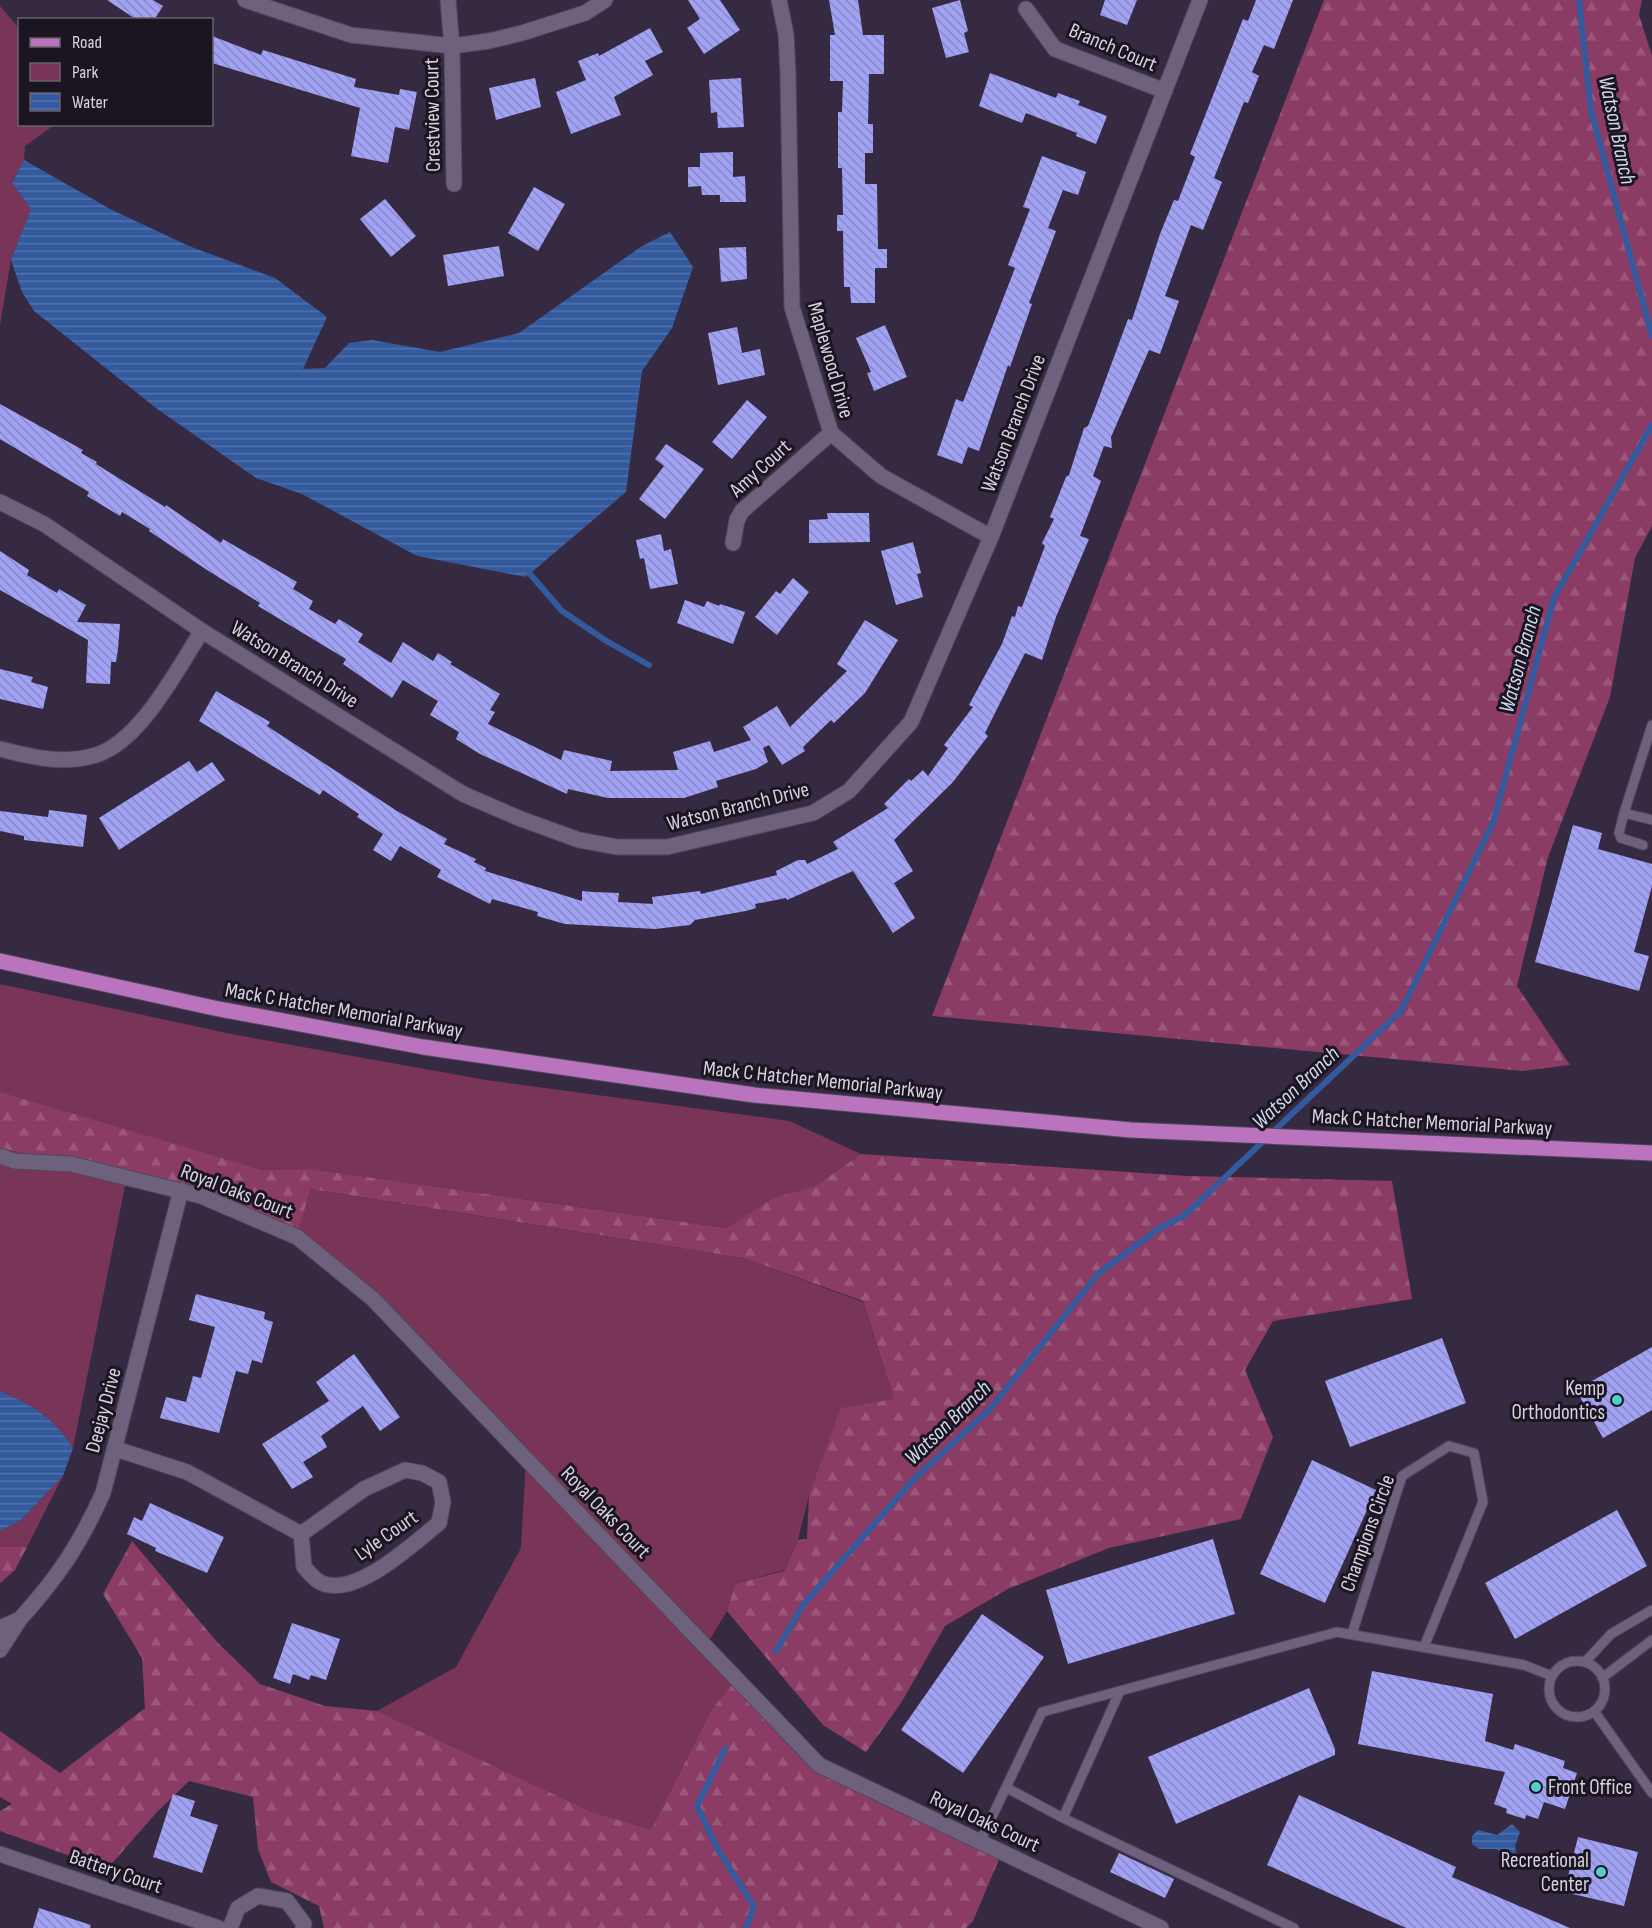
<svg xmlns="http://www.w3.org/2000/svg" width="1652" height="1928" viewBox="0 0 1652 1928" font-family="'Sofia Sans Condensed',sans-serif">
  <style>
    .green { fill: #783557 }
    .forest { fill: url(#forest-firs) }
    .water { fill: url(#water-rules) }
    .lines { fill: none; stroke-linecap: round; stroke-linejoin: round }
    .stream { stroke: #345a9e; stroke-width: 6 }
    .building { fill: url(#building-back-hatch) }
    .service-casing { stroke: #51475c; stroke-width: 11 }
    .minor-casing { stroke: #51475c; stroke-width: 17 }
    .primary-casing { stroke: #51475c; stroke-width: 17 }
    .service { stroke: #6e617d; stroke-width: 9 }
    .minor { stroke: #6e617d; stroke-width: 15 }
    .primary { stroke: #b974bd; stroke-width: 15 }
    .poi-dot { fill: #53cdcb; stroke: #1b1521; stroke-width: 2 }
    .labels { text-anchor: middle; stroke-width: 6; stroke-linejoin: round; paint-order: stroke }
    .street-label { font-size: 21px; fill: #d8d1e0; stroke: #1b1521 }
    .poi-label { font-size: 21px; fill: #d8d1e0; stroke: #1b1521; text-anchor: end }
    .water-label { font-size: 22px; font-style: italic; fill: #cfdaee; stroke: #1b1521 }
  </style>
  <defs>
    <pattern id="forest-firs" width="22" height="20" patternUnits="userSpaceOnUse" patternTransform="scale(1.5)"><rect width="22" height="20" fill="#8b3c64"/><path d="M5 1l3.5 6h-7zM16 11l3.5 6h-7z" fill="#9b577a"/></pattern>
    <pattern id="water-rules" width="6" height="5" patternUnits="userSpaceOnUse" patternTransform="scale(1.5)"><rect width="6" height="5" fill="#345a9e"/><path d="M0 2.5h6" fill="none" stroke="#5171ab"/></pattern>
    <pattern id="building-back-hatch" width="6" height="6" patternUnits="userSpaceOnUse" patternTransform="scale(1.5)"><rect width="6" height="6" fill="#a2a2f4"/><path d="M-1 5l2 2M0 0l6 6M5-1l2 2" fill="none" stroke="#8a89c8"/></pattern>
  </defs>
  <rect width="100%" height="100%" fill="#362a43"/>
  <!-- green -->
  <path class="green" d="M0,6L19,28L20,124L63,125L53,126L25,146L24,160L12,182L31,209L11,260L0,325Z
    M0,984L231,1034L486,1080L789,1121L861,1154L815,1186L773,1198L728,1228L310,1169L262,1170L0,1096Z
    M0,1148L127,1176L73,1448C51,1415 35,1407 0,1391Z
    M309,1189L743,1258L863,1302L894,1399L809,1495L798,1540L784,1570L735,1584L727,1611L706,1646L737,1679L712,1709L651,1831L592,1812L377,1711L456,1667L521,1548L526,1459L373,1299L297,1237Z
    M63,1476L27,1547H0V1531L21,1520Z"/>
  <!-- forest -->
  <path class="forest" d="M1324,0H1642L1639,15L1652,56V526L1635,558L1610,697L1548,857L1517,986L1570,1065L1523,1071L932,1016Z
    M0,1092L262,1170L310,1169L727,1228L773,1198L815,1186L861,1154L1187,1176L1392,1181L1412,1299L1273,1321L1245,1370L1273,1437L1241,1519L1109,1548L1008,1589L945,1626L901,1703L866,1752L823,1725L727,1611L735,1584L784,1571L798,1540L807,1539L809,1495L841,1408L894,1399L863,1301L743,1258L310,1189L297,1237L200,1193L0,1148Z
    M132,1541L217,1642L260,1684L325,1706L377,1711L592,1812L651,1830L712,1709L737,1679L819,1765L1002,1852L973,1921L966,1928H324L319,1906L271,1882L258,1849L253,1797L189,1781L157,1812L107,1869L0,1831V1811L12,1804L0,1797V1731L60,1773L145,1708L142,1658L103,1594Z
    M0,1547H27L15,1570L0,1583Z"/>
  <!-- water -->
  <path class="water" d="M24,160L112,210L189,246L275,278L327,317L303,369L325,368L349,343L372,340L440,352L519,333L642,246L670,232L693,267L672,328L642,371L626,492L526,577L417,556L302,494L256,478L156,408L34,311L22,292L11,260L31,209L12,183Z
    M0,1391C35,1407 51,1415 73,1448L63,1476L21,1520L0,1531Z
    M1512,1824L1520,1832L1515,1846L1517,1857L1514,1862L1505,1861L1497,1849H1479L1472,1844V1836L1478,1830L1497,1835Z"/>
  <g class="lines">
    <!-- stream -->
    <path class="stream" d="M1579,0L1591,111L1652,336
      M530,574L562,611L608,642L649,665
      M776,1651L803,1605L913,1480L990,1409L1098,1274L1158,1229L1185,1215L1401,1011L1493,823L1554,598L1652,425
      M725,1749L697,1806L718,1850L754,1906L746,1928"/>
  </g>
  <!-- building -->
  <path class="building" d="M107,0H153L163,6L154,20H137Z
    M688,0H720L740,30L704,54L687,28L700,19Z
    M829,0H858L863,35H884V74H869L868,124H873V153H865V184H877L878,249H887V268H875V303H851L850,287H844L843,231H837V215H843L842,168H838V112H842L843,81H830V35H835Z
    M960,0L968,31L964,33L969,52L946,58L932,8Z
    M1105,0H1137L1127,25L1100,15Z
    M1256,0H1293L1274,49L1264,45L1252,72L1259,76L1248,103L1244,102L1214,178L1222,182L1203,230L1191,225L1165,296L1179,301L1160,354L1149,350L1111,437L1112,448L1104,446L1093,476L1101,481L1080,536L1089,539L1056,617L1042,660L1025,653L985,733L988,736L953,782L894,840L913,871L894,883L915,918L893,933L853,871L787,900L786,898L755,904L756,908L746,911L695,920L690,925L655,929L565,924L537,916L538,912L492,899L490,904L437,877L441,870L400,846L391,861L373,850L383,834L357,817L359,814L323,790L320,795L199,721L216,691L270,722L267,726L397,811L447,839L444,844L476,859L474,862L486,868L485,871L582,901V891L593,892L619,893L618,902L653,904L652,897L700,891L701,894L777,875L776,871L798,860H805L807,864L838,849L833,842L888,808L884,804L909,779L911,781L923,770L928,776L948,748L944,745L973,707L969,705L1002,644L1012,616L1015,617L1018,606L1022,607L1045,546L1042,543L1054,519L1050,517L1066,477L1069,475L1084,428L1088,426L1094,411L1128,319L1132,320L1160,234L1174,200L1178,201L1195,157L1190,154L1243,19L1248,21Z
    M650,28L663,52L645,61L653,75L614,97L621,115L571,134L556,92L586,80L578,61L598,53L599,56Z
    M212,36L261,55L263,50L356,79L354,87L399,95L400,89L417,92L409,130L395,127L388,163L351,156L360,108L212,63Z
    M990,73L1056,98L1058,93L1080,101L1078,105L1107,116L1096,144L1076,136L1077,133L1026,113L1022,123L979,106Z
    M535,78L541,107L496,120L489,88Z
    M741,78L744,127L718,128L717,112L711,113L709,80Z
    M733,152V177L745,176L746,202H720V195H702L701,186L688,187V167H700V153Z
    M1042,156L1086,172L1078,195L1063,190L1048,228L1056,231L1029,303L1032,304L1010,367L1008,365L979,451L968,447L962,464L937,455L956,399L963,402L1015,268L1008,265L1030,209L1023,207Z
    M534,187L565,204L538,251L508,233Z
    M385,199L416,236L391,257L360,219Z
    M499,246L504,276L448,286L443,255Z
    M746,247L747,279L721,282L719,248Z
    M885,325L907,377L874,391L867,373L871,372L856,338Z
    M737,327L742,353L760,349L765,375L718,385L708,333Z
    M747,400L767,417L732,459L712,442Z
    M0,404L83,450L81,453L97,462L96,464L165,507L166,505L221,543L223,539L297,582L293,589L313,601L309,609L335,624L339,619L363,634L358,642L391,663L403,642L433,661L438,653L452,662L450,664L500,694L490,710L495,712L488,724L561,760L564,750L612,761L610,771L678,770L673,752L710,741L714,752L751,740L743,727L777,706L790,727L847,671L837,664L865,620L898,640L865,693L834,723L831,720L803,747L805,751L782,765L769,745L763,748L768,762L756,769L716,781L718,787L684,798H608L568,789L567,794L480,754L456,739L459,732L430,715L438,701L403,680L392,698L343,664L346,659L258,606L260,603L207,570L149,531L150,529L122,512L120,516L87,496L89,492L0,439Z
    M666,444L704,469L665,519L639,499L664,466L655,459Z
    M827,513H869L870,542L809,543V520L828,519Z
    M661,534L664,551L671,549L678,584L650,589L644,558L640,559L636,540Z
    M913,542L921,573L917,574L923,597L896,605L881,551Z
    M0,551L29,570L27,575L57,593L59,589L86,605L77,622L120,624L118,649L116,662H111L110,684L86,683L88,640L0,590Z
    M793,578L809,592L777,635L755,617L776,591L780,594Z
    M685,600L704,607L707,601L719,606L720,604L745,612L733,644L677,623Z
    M0,669L33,677L31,682L48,687L43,709L0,699Z
    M189,761L197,772L212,762L225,780L119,850L99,818Z
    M49,810L87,815L83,847L24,840V836L0,831V811L48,817Z
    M1573,825L1602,833L1598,849L1652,864V886L1634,952L1649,956L1639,991L1535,962Z
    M196,1294L265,1312L264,1319L273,1322L262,1363L252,1360L248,1374L236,1371L219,1433L160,1418L166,1397L186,1402L193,1376L201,1378L215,1327L189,1320Z
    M1442,1338L1466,1403L1350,1447L1325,1381Z
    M1652,1347V1410L1603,1438L1576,1390Z
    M354,1354L400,1417L380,1431L363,1406L321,1436L327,1447L303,1462L313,1477L292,1489L262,1444L329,1401L316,1382Z
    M1312,1460L1376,1490L1325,1603L1260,1574Z
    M150,1503L224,1537L207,1573L155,1551L156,1548L127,1534L134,1517L142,1521Z
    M1617,1510L1647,1566L1515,1639L1485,1583Z
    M1213,1539L1235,1614L1068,1664L1046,1590Z
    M982,1614L1044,1657L963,1773L901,1730Z
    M292,1623L340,1639L326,1680L311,1675L309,1680L293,1674L290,1684L273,1678Z
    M1372,1671L1493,1694L1485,1741L1513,1750L1515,1744L1565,1761L1563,1768L1577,1773L1565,1809L1544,1802L1538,1819L1526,1815L1525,1819L1506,1813L1507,1809L1494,1804L1505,1772L1358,1744Z
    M1309,1688L1335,1749V1755L1176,1824L1148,1757Z
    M173,1794L195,1801L190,1816L218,1825L202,1873L153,1857Z
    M1299,1795L1456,1867L1452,1877L1570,1928H1406L1267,1865Z
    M1578,1837L1638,1852L1624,1906L1564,1892Z
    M1119,1853L1174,1879L1165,1898L1110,1872Z
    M39,1908L91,1925L90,1928H33Z"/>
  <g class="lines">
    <!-- service casing -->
    <g class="service-casing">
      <path id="service" d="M1652,725L1624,813L1652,820
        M1624,813L1619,833L1621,838L1643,845
        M1352,1634L1402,1476L1449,1446L1474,1453L1483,1502L1424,1647
        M1549 1689a28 28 0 1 1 56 0a28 28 0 1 1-56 0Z
        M1585,1662L1611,1634L1652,1610
        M1602,1678L1652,1640
        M1594,1711L1652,1793
        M1007,1788L1063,1818L1294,1928
        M1063,1818L1119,1693
        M980,1842L1042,1712L1337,1632L1524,1665L1552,1676"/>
    </g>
    <!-- minor casing -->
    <g class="minor-casing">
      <path id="minor" d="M245,0L351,35L452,46L489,41L522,33L585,13L605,0
        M448,0L452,46L454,184
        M779,0L786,34L788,74L792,307L831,433L881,476L991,537
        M1026,9L1055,49L1165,91
        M0,502L44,524L202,631L463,794L521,819L579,840L617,847H667L813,813L849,791L911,722L991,537L1200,0
        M733,543L737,520L742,511L831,433
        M0,749C31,757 64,765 96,755C141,741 177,669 202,631
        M0,1156L14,1161L71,1164L201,1196L297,1237L373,1299L819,1765L1161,1928
        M116,1449L187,1472L301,1534
        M405,1470L422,1473L439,1482L443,1502L439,1523C414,1543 356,1598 322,1583C315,1581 309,1572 304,1567L301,1534L364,1489Z
        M20,1619C58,1577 79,1546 103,1493L181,1190
        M0,1628L20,1619L0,1650
        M0,1854L219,1928
        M230,1928L238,1908L258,1896L287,1901L304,1924L303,1928"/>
    </g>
    <!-- primary casing -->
    <g class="primary-casing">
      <path id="primary" d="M0,961L214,1008L423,1047L754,1095L1131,1130L1652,1153"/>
    </g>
    <!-- service -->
    <use href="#service" class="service"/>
    <!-- minor -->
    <use href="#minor" class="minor"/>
    <!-- primary -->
    <use href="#primary" class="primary"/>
  </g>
  <!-- markers -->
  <g class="poi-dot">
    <circle cx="1617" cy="1400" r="6"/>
    <circle cx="1536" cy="1787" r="6"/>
    <circle cx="1601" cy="1872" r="6"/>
  </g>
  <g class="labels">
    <!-- street labels -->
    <g class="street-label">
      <text transform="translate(1113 47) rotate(23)" y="7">Branch Court</text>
      <text transform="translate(432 115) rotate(-91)" y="7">Crestview Court</text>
      <text transform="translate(831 360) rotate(74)" y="7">Maplewood Drive</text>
      <text transform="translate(1013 423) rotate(-69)" y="7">Watson Branch Drive</text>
      <text transform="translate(760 468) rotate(-42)" y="7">Amy Court</text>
      <text transform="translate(295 664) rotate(32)" y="7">Watson Branch Drive</text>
      <text transform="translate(738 806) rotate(-14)" y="7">Watson Branch Drive</text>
      <text transform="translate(344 1010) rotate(10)" y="7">Mack C Hatcher Memorial Parkway</text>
      <text transform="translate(823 1080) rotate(6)" y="7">Mack C Hatcher Memorial Parkway</text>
      <text transform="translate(1432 1122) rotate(3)" y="7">Mack C Hatcher Memorial Parkway</text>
      <text transform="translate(237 1191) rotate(21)" y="7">Royal Oaks Court</text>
      <text transform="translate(103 1410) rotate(-75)" y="7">Deejay Drive</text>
      <text transform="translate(606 1512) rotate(46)" y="7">Royal Oaks Court</text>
      <text transform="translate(1367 1533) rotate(-70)" y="7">Champions Circle</text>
      <text transform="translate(386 1535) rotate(-35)" y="7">Lyle Court</text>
      <text transform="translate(985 1821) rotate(25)" y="7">Royal Oaks Court</text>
      <text transform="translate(116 1871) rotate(19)" y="7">Battery Court</text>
    </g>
    <!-- poi labels -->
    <g class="poi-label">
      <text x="1605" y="1395">Kemp<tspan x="1605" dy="24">Orthodontics</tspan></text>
      <text x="1548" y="1794" text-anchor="start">Front Office</text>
      <text x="1589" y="1867">Recreational<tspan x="1589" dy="24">Center</tspan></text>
    </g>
    <!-- water labels -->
    <g class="water-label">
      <text transform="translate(1618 130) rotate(78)" y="8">Watson Branch</text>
      <text transform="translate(1519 659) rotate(-75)" y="8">Watson Branch</text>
      <text transform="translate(1295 1087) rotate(-43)" y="8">Watson Branch</text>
      <text transform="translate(947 1422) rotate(-44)" y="8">Watson Branch</text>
    </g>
  </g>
  <!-- legend -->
  <rect x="18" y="18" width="195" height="108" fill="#1b1521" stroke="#67606d" stroke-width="1.5"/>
  <rect x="30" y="38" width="30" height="9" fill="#b974bd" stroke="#67606d" stroke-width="1.5"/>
  <text x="72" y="48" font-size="18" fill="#d8d1e0">Road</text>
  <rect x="30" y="63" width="30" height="18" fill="#783557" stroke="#67606d" stroke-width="1.5"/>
  <text x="72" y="78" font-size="18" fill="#d8d1e0">Park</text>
  <rect x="30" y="93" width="30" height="18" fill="url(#water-rules)" stroke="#67606d" stroke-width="1.5"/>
  <text x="72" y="108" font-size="18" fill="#d8d1e0">Water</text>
</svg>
